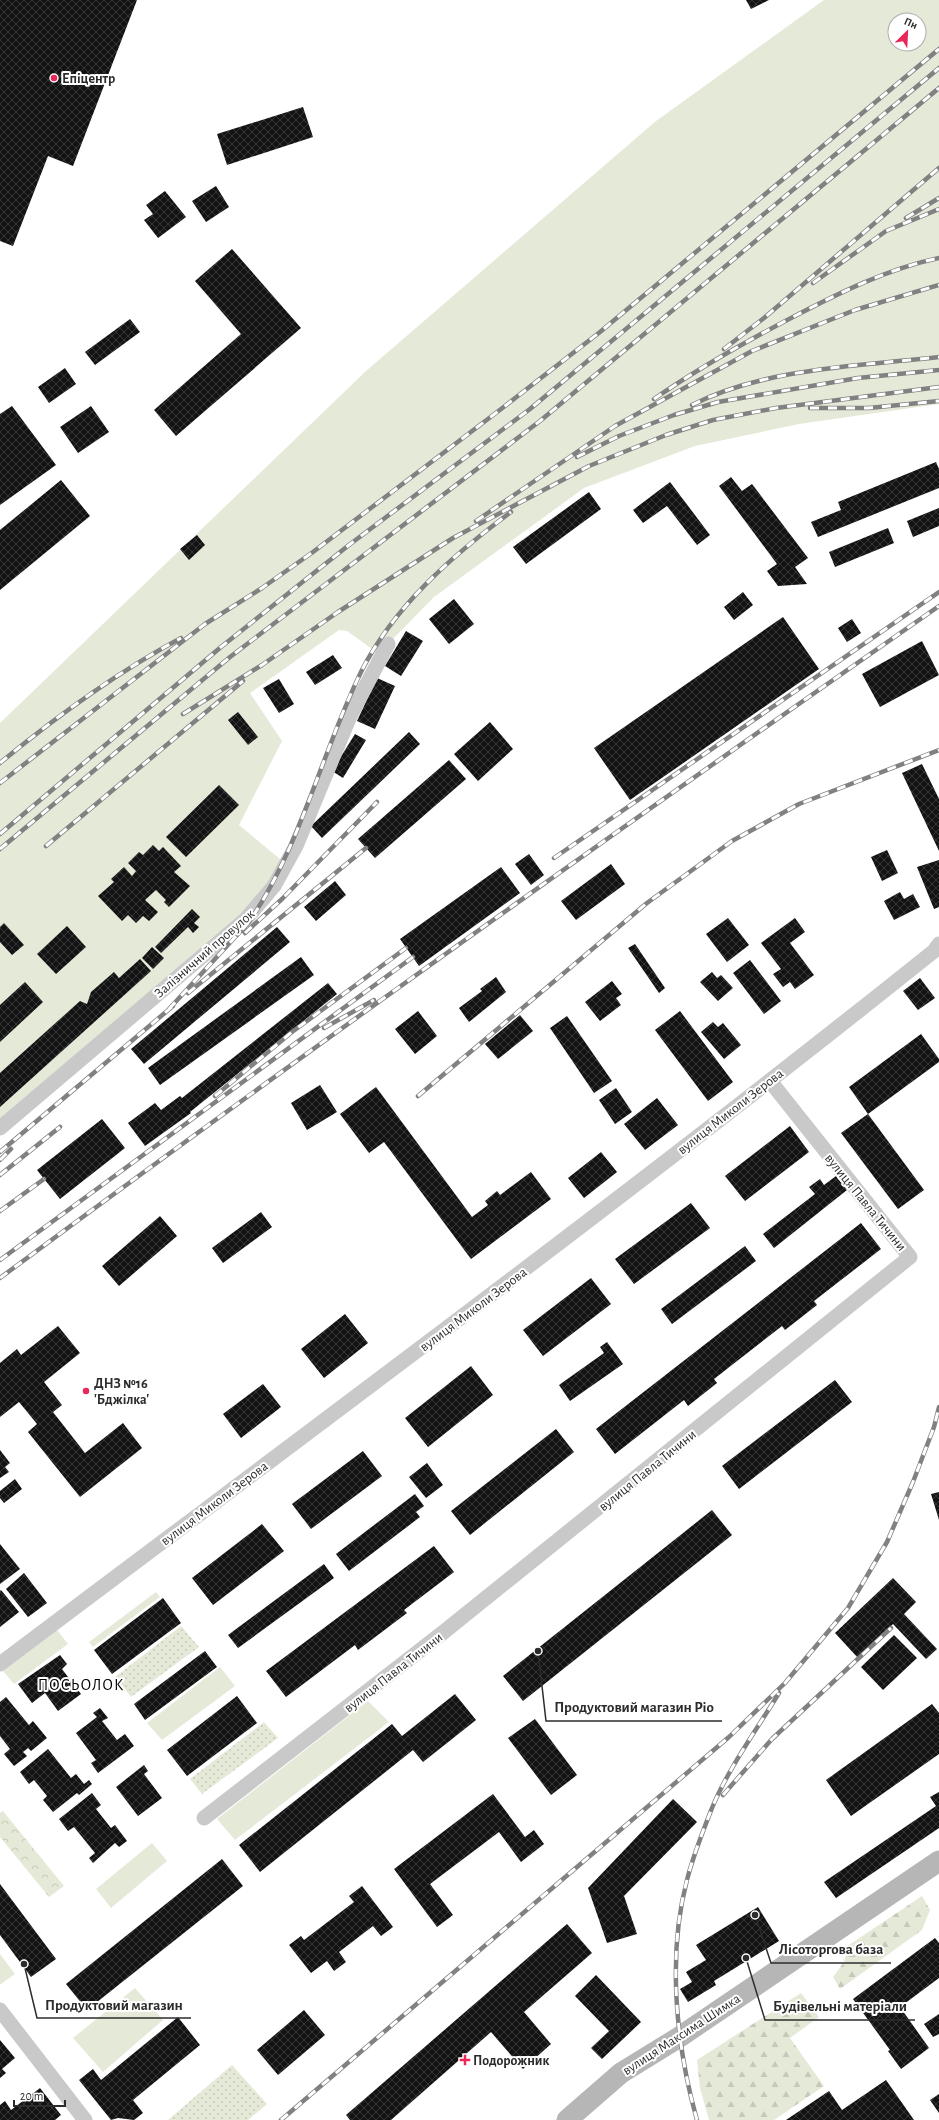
<svg xmlns="http://www.w3.org/2000/svg" width="939" height="2120" viewBox="0 0 939 2120" font-family="'Alegreya Sans',sans-serif">
  <style>
    .grass { fill: #e5ead8; fill-rule: evenodd }
    .forest { fill: url(#forest-firs) }
    .park { fill: url(#park-crowns) }
    .garden { fill: url(#garden-dots) }
    .building { fill: url(#building-cross-hatch) }
    .lines { fill: none; stroke-linecap: round; stroke-linejoin: round }
    .street { stroke: #c9c9c9; stroke-width: 15 }
    .secondary { stroke: #b6b6b6; stroke-width: 21 }
    .rail-casing { stroke: #818181; stroke-width: 4.5 }
    .rail { stroke: #fff; stroke-width: 3; stroke-dasharray: 9; stroke-linecap: butt }
    .poi-dot { fill: #e92758; stroke: #fff; stroke-width: 1.5 }
    .labels { text-anchor: middle; stroke-width: 4; stroke-linejoin: round; paint-order: stroke }
    .poi-label { font-size: 14px; font-weight: bold; fill: #2c2c2c; stroke: #fff; text-anchor: start }
    .street-label { font-size: 14px; fill: #2c2c2c; stroke: #fff }
    .quarter-label { font-size: 16px; letter-spacing: 1px; fill: #000; stroke: #fff }
    .leader { fill: none; stroke: #2c2c2c; stroke-width: 1.5 }
    .callout-dot { fill: #2c2c2c; stroke: #fff; stroke-width: 1.5 }
    .callout-label { font-size: 15px; text-anchor: middle; font-weight: bold; fill: #2c2c2c; stroke: #fff; stroke-width: 4; stroke-linejoin: round; paint-order: stroke }
  </style>
  <defs>
    <pattern id="forest-firs" width="22" height="20" patternUnits="userSpaceOnUse"><rect width="22" height="20" fill="#e5ead8"/><path d="M5 1l3.5 6h-7zM16 11l3.5 6h-7z" fill="#c5c9ba"/></pattern>
    <pattern id="park-crowns" width="20" height="18" patternUnits="userSpaceOnUse"><rect width="20" height="18" fill="#e5ead8"/><path d="M2 6a3 3 0 1 1 6 0M12 15a3 3 0 1 1 6 0" fill="none" stroke="#c5c9ba"/></pattern>
    <pattern id="garden-dots" width="8" height="8" patternUnits="userSpaceOnUse"><rect width="8" height="8" fill="#e5ead8"/><path d="M2 2h.1M6 6h.1" fill="none" stroke="#c5c9ba" stroke-width="1.8" stroke-linecap="round"/></pattern>
    <pattern id="building-cross-hatch" width="8" height="8" patternUnits="userSpaceOnUse"><rect width="8" height="8" fill="#131313"/><path d="M0 0l8 8M0 8l8-8" fill="none" stroke="#363636"/></pattern>
  </defs>
  <rect width="100%" height="100%" fill="#fff"/>
  <!-- grass -->
  <path class="grass" d="M824,0H939V404L799,424L695,446L584,488L434,597L388,644L382,656L347,631L339,630L250,693L282,741L239,825L286,864L271,889L0,1128V723L366,371L656,121ZM895,20H919V44H895Z
    M156,1592L160,1597L93,1647L89,1642Z
    M57,1630L68,1644L14,1684L3,1671Z
    M220,1667L235,1686L162,1740L147,1723Z
    M368,1701L389,1722L235,1840L217,1819Z
    M152,1843L167,1861L111,1908L96,1889Z
    M0,1954L15,1974L1,1984H0Z
    M135,1988L163,2020L103,2072L73,2038Z"/>
  <!-- forest -->
  <path class="forest" d="M922,1896L930,1910L922,1930L840,1989L833,1977L844,1962L849,1945Z
    M801,1993L819,2017L790,2038L824,2086L774,2120H709L700,2088L697,2060Z"/>
  <!-- park -->
  <path class="park" d="M3,1811L64,1886L49,1897L0,1837V1813Z"/>
  <!-- garden -->
  <path class="garden" d="M181,1626L199,1647L131,1697L115,1677Z
    M264,1722L278,1738L202,1794L190,1779Z
    M232,2065L267,2104L248,2120H168Z"/>
  <!-- building -->
  <path class="building" d="M0,0H137L73,166L48,156L13,246L0,241Z
    M746,0H769L751,9Z
    M303,107L313,137L227,165L217,134Z
    M216,186L229,207L206,222L192,201Z
    M165,191L186,217L158,238L144,220L153,214L146,205Z
    M232,249L301,328L176,436L154,410L241,334L195,281Z
    M130,319L140,332L95,365L85,352Z
    M65,368L76,384L49,403L38,387Z
    M12,406L56,465L0,505V414Z
    M91,406L109,432L78,453L60,427Z
    M936,462L939,469V488L818,537L811,522L841,510L838,502Z
    M731,477L742,491L752,484L808,558L795,567L807,584L778,586L767,571L777,564L719,486Z
    M61,480L90,516L0,590V530Z
    M670,482L710,535L697,545L667,506L643,523L633,510Z
    M589,492L601,509L526,564L513,547Z
    M939,508V526L913,537L907,521Z
    M888,528L894,543L835,567L829,552Z
    M197,535L205,545L189,560L180,549Z
    M743,592L753,605L734,620L724,607Z
    M454,599L474,624L449,644L429,619Z
    M783,617L819,669L630,800L594,748Z
    M852,619L861,633L847,642L838,628Z
    M406,631L423,641L401,676L385,666Z
    M922,641L939,675L880,707L862,674Z
    M333,655L342,668L315,685L306,672Z
    M377,678L395,686L375,729L357,721Z
    M279,679L294,704L279,713L263,688Z
    M238,712L258,737L248,745L228,720Z
    M490,722L513,749L478,781L454,754Z
    M409,732L420,744L322,838L311,826Z
    M355,734L366,740L343,778L332,771Z
    M449,760L466,779L375,858L358,839Z
    M922,764L939,799V851L902,773Z
    M219,785L239,805L186,857L166,837Z
    M153,845L159,851L163,847L181,866L174,872L190,886L169,907L164,902L166,900L156,890L145,900L158,912L149,921L143,916L136,923L128,915L122,921L98,896L114,882L111,879L124,867L132,876L136,871L128,863L139,852L143,855Z
    M887,850L898,873L882,881L871,857Z
    M529,854L544,875L531,885L515,864Z
    M939,860V907L934,909L917,867Z
    M611,864L625,884L576,920L561,901Z
    M501,867L520,893L419,966L400,939Z
    M335,881L346,895L316,921L304,907Z
    M900,892L904,899L913,894L920,907L894,920L884,901Z
    M192,909L200,917L194,923L199,927L193,933L188,927L161,953L155,947Z
    M728,918L749,945L727,962L706,934Z
    M795,918L805,932L790,943L814,975L795,989L790,982L783,987L773,974L781,969L761,943Z
    M4,923L24,945L12,955L0,942V927Z
    M67,926L86,947L56,974L37,954Z
    M277,927L290,942L144,1064L131,1049Z
    M635,944L665,988L659,993L628,948Z
    M152,947L164,958L153,969L142,958Z
    M301,957L314,975L160,1085L148,1068Z
    M140,959L151,971L0,1107V1073L80,1001L87,1004L91,992L114,972L119,978Z
    M750,960L781,1001L764,1014L733,973Z
    M712,972L717,978L721,975L733,988L718,1001L700,982Z
    M496,977L506,992L469,1022L459,1008L482,991L480,989Z
    M920,978L935,998L918,1010L903,991Z
    M612,981L622,994L616,998L621,1005L600,1021L585,1002Z
    M25,982L43,1002L0,1042V1005Z
    M328,983L337,994L190,1112L191,1113L145,1146L128,1123L155,1103L161,1110L180,1096L182,1098Z
    M418,1011L437,1036L415,1054L395,1029Z
    M680,1011L733,1082L708,1101L655,1030Z
    M520,1015L533,1031L498,1059L485,1044Z
    M567,1016L612,1081L594,1093L550,1028Z
    M713,1022L718,1027L723,1023L741,1045L724,1059L701,1032Z
    M921,1034L939,1059V1062L868,1114L849,1087Z
    M320,1085L337,1112L307,1130L291,1103Z
    M376,1087L472,1217L488,1205L485,1201L497,1191L500,1195L531,1172L551,1199L471,1259L384,1142L369,1153L340,1114Z
    M616,1088L632,1112L615,1124L599,1100Z
    M657,1098L678,1125L645,1150L624,1124Z
    M868,1114L924,1190L898,1209L841,1133Z
    M102,1119L125,1148L60,1199L37,1170Z
    M790,1126L809,1152L745,1201L725,1176Z
    M601,1152L617,1172L584,1198L568,1178Z
    M836,1176L847,1190L774,1248L763,1234L815,1194L809,1187L820,1179L824,1185Z
    M691,1203L710,1228L634,1284L615,1259Z
    M261,1212L272,1227L223,1263L212,1248Z
    M160,1216L177,1236L119,1286L102,1266Z
    M861,1223L881,1249L814,1301L817,1305L785,1330L782,1326L714,1379L717,1383L688,1406L684,1400L615,1454L596,1429Z
    M745,1246L756,1261L672,1324L661,1309Z
    M591,1278L611,1304L543,1356L523,1330Z
    M345,1314L368,1343L324,1378L301,1349Z
    M58,1326L80,1353L44,1382L62,1405L53,1412L85,1453L123,1423L142,1448L80,1497L28,1432L37,1424L19,1402L0,1417V1363L17,1349L21,1355Z
    M607,1342L623,1364L570,1401L559,1385L604,1353L600,1347Z
    M471,1366L493,1395L428,1447L405,1418Z
    M835,1380L852,1402L739,1489L722,1466Z
    M263,1384L281,1407L241,1438L223,1414Z
    M556,1429L574,1452L470,1535L451,1511Z
    M0,1450L10,1463L5,1467L9,1472L0,1478Z
    M363,1451L382,1476L311,1529L292,1504Z
    M427,1463L443,1485L426,1498L409,1477Z
    M15,1479L22,1489L4,1503L0,1498V1491Z
    M939,1492V1520L931,1494Z
    M415,1494L424,1506L416,1512L420,1517L349,1571L336,1554Z
    M712,1510L732,1535L523,1701L503,1676Z
    M262,1524L284,1551L213,1605L192,1578Z
    M0,1544L20,1569L0,1584Z
    M434,1546L454,1572L404,1610L407,1613L358,1650L355,1645L286,1697L266,1671Z
    M324,1564L334,1578L238,1648L228,1635Z
    M24,1573L47,1603L28,1617L6,1589Z
    M893,1578L916,1602L904,1614L937,1649L926,1659L893,1624L858,1658L835,1633Z
    M1,1590L19,1612L0,1627V1591Z
    M163,1598L181,1623L112,1674L94,1650Z
    M894,1635L917,1658L883,1690L861,1667Z
    M205,1651L217,1667L145,1720L134,1704Z
    M60,1655L67,1664L62,1669L81,1694L58,1711L45,1693L32,1703L18,1684Z
    M455,1694L476,1720L423,1762L413,1750L260,1872L239,1845L392,1724L402,1736Z
    M237,1696L257,1723L187,1776L167,1750Z
    M6,1697L29,1725L33,1721L47,1738L31,1751L28,1748L23,1752L27,1756L14,1766L4,1754L10,1749L0,1736V1702Z
    M932,1704L939,1713V1754L851,1816L826,1780Z
    M100,1708L108,1718L102,1721L117,1740L125,1734L134,1746L98,1773L91,1763L96,1760L76,1733L97,1717L93,1713Z
    M535,1719L577,1775L551,1795L508,1738Z
    M48,1749L71,1778L76,1774L84,1784L89,1780L92,1784L79,1795L77,1793L53,1812L43,1800L47,1796L34,1780L29,1784L20,1772Z
    M144,1765L148,1771L144,1774L162,1798L138,1816L116,1787Z
    M939,1792V1828L836,1898L824,1882L936,1806L930,1797Z
    M92,1793L101,1805L96,1809L111,1828L115,1825L127,1841L119,1847L115,1843L93,1863L89,1858L95,1853L74,1827L68,1831L59,1819Z
    M493,1794L525,1837L534,1830L544,1844L521,1862L499,1832L430,1884L453,1915L437,1927L394,1869Z
    M673,1799L697,1822L624,1896L637,1934L607,1943L588,1888Z
    M222,1859L243,1886L87,2010L66,1984Z
    M0,1884L56,1959L31,1977L0,1935Z
    M362,1886L393,1927L381,1936L373,1926L339,1952L346,1962L334,1971L327,1961L311,1973L289,1945L301,1936L304,1940L354,1902L349,1896Z
    M758,1907L779,1941L714,1981L716,1985L688,2002L680,1989L692,1982L686,1972L706,1960L696,1945Z
    M567,1924L592,1953L524,2012L551,2044L523,2069L491,2032L391,2120H350L346,2115Z
    M935,1938L939,1943V1978L900,2007L929,2048L901,2069L888,2051L890,2050L853,1999Z
    M596,1975L641,2022L602,2059L591,2048L609,2031L575,1996Z
    M304,2010L325,2035L278,2075L257,2050Z
    M939,2014V2034L933,2037L924,2024Z
    M178,2017L200,2045L133,2100L143,2113L134,2120L118,2118L111,2120L79,2080L93,2069L101,2080Z
    M0,2040L15,2058L2,2069L6,2073L0,2078Z
    M886,2080L914,2120H786L829,2091L842,2110Z
    M40,2088L61,2115L55,2120H0V2105L5,2101L11,2110Z
    M939,2094V2113L930,2100Z"/>
  <g class="lines">
    <!-- street -->
    <path class="street" d="M0,1128L245,920L274,886L296,846L350,716L388,644
      M0,1664C313,1428 628,1196 934,951L939,944
      M204,1818L445,1631L910,1257L770,1081
      M0,2010L85,2120"/>
    <!-- secondary -->
    <path class="secondary" d="M567,2120L621,2073L681,2036L939,1861"/>
    <!-- rail casing -->
    <g class="rail-casing">
      <path id="rail" d="M906,218L939,198
        M813,283L886,231L939,209
        M724,349L764,318L939,168
        M654,399C699,368 745,342 793,317C839,293 887,269 939,258
        M692,405C765,368 859,366 939,357
        M810,408H869L939,401
        M577,457L619,436L674,415L718,402L858,378L939,370
        M476,521L615,426L752,351L855,310L939,285
        M183,714L262,665L338,612L453,538L589,466L666,435L713,420L776,408L939,387
        M0,763C57,716 116,673 181,638
        M0,783L205,624L262,588L313,552L505,406L600,332L939,49
        M0,834L221,647L349,545L530,409L939,68
        M46,846L243,681
        M0,849L230,657L540,421L939,88
        M554,858L939,592
        M245,933L282,899L377,802
        M188,993L366,848
        M169,1009L249,922C301,846 321,754 361,672C394,606 453,555 511,512
        M324,1028L374,1000
        M215,1096L292,1032L406,948
        M418,1096L647,903L732,841L799,804L939,750
        M0,1152L173,1006
        M0,1160L11,1149
        M0,1175L60,1127
        M0,1211L44,1179
        M0,1260L413,957
        M0,1278C309,1049 623,826 939,606
        M723,1795L772,1739L891,1628
        M281,2120L729,1737L785,1683L848,1608L887,1542L913,1482L934,1427L939,1407
        M697,2120C676,2046 667,1955 687,1880C693,1856 703,1831 712,1808C728,1769 757,1729 779,1693"/>
    </g>
    <!-- rail -->
    <use href="#rail" class="rail"/>
  </g>
  <!-- markers -->
  <g class="poi-dot">
    <circle cx="54" cy="78" r="4"/>
    <circle cx="86" cy="1391" r="4"/>
    <path d="M463 2054h4v4h4v4h-4v4h-4v-4h-4v-4h4z"/>
  </g>
  <g class="labels">
    <!-- poi labels -->
    <g class="poi-label">
      <text x="62" y="83">Епіцентр</text>
      <text x="94" y="1388">ДНЗ №16<tspan x="94" dy="16">'Бджілка'</tspan></text>
      <text x="473" y="2065">Подорожник</text>
    </g>
    <!-- street labels -->
    <g class="street-label">
      <text transform="translate(204 953) rotate(-41)" y="5">Залізничний провулок</text>
      <text transform="translate(730 1111) rotate(-38)" y="5">вулиця Миколи Зерова</text>
      <text transform="translate(866 1202) rotate(51)" y="5">вулиця Павла Тичини</text>
      <text transform="translate(473 1309) rotate(-37)" y="5">вулиця Миколи Зерова</text>
      <text transform="translate(647 1470) rotate(-39)" y="5">вулиця Павла Тичини</text>
      <text transform="translate(214 1503) rotate(-37)" y="5">вулиця Миколи Зерова</text>
      <text transform="translate(393 1672) rotate(-38)" y="5">вулиця Павла Тичини</text>
      <text transform="translate(681 2034) rotate(-33)" y="5">вулиця Максима Шимка</text>
    </g>
    <!-- quarter labels -->
    <g class="quarter-label">
      <text x="81" y="1690">ПОСЬОЛОК</text>
    </g>
  </g>
  <!-- callouts -->
  <path class="leader" d="M538 1651L546 1721H722M755 1915L771 1963H891M24 1964L37 2018H191M746 1958L765 2020H915"/>
  <g class="callout-dot">
    <circle cx="538" cy="1651" r="4"/>
    <circle cx="755" cy="1915" r="4"/>
    <circle cx="24" cy="1964" r="4"/>
    <circle cx="746" cy="1958" r="4"/>
  </g>
  <g class="callout-label">
    <text x="634" y="1712">Продуктовий магазин Ріо</text>
    <text x="831" y="1954">Лісоторгова база</text>
    <text x="114" y="2010">Продуктовий магазин</text>
    <text x="840" y="2011">Будівельні матеріали</text>
  </g>
  <!-- north arrow -->
  <g transform="translate(907 32) rotate(24)"><circle r="19" fill="#ffffff" stroke="#ababab"/>
  <path d="M0-3L7 15L0 10L-7 15Z" fill="#e92758"/>
  <text y="-6" font-size="11" font-weight="bold" text-anchor="middle" fill="#2c2c2c">Пн</text>
  </g>
  <!-- scale -->
  <path d="M14 2100v6h51v-6" fill="none" stroke="#2c2c2c" stroke-width="2"/>
  <text x="20" y="2100" font-size="12" fill="#2c2c2c" stroke="#ffffff" stroke-width="3" paint-order="stroke">20 m</text>
</svg>
